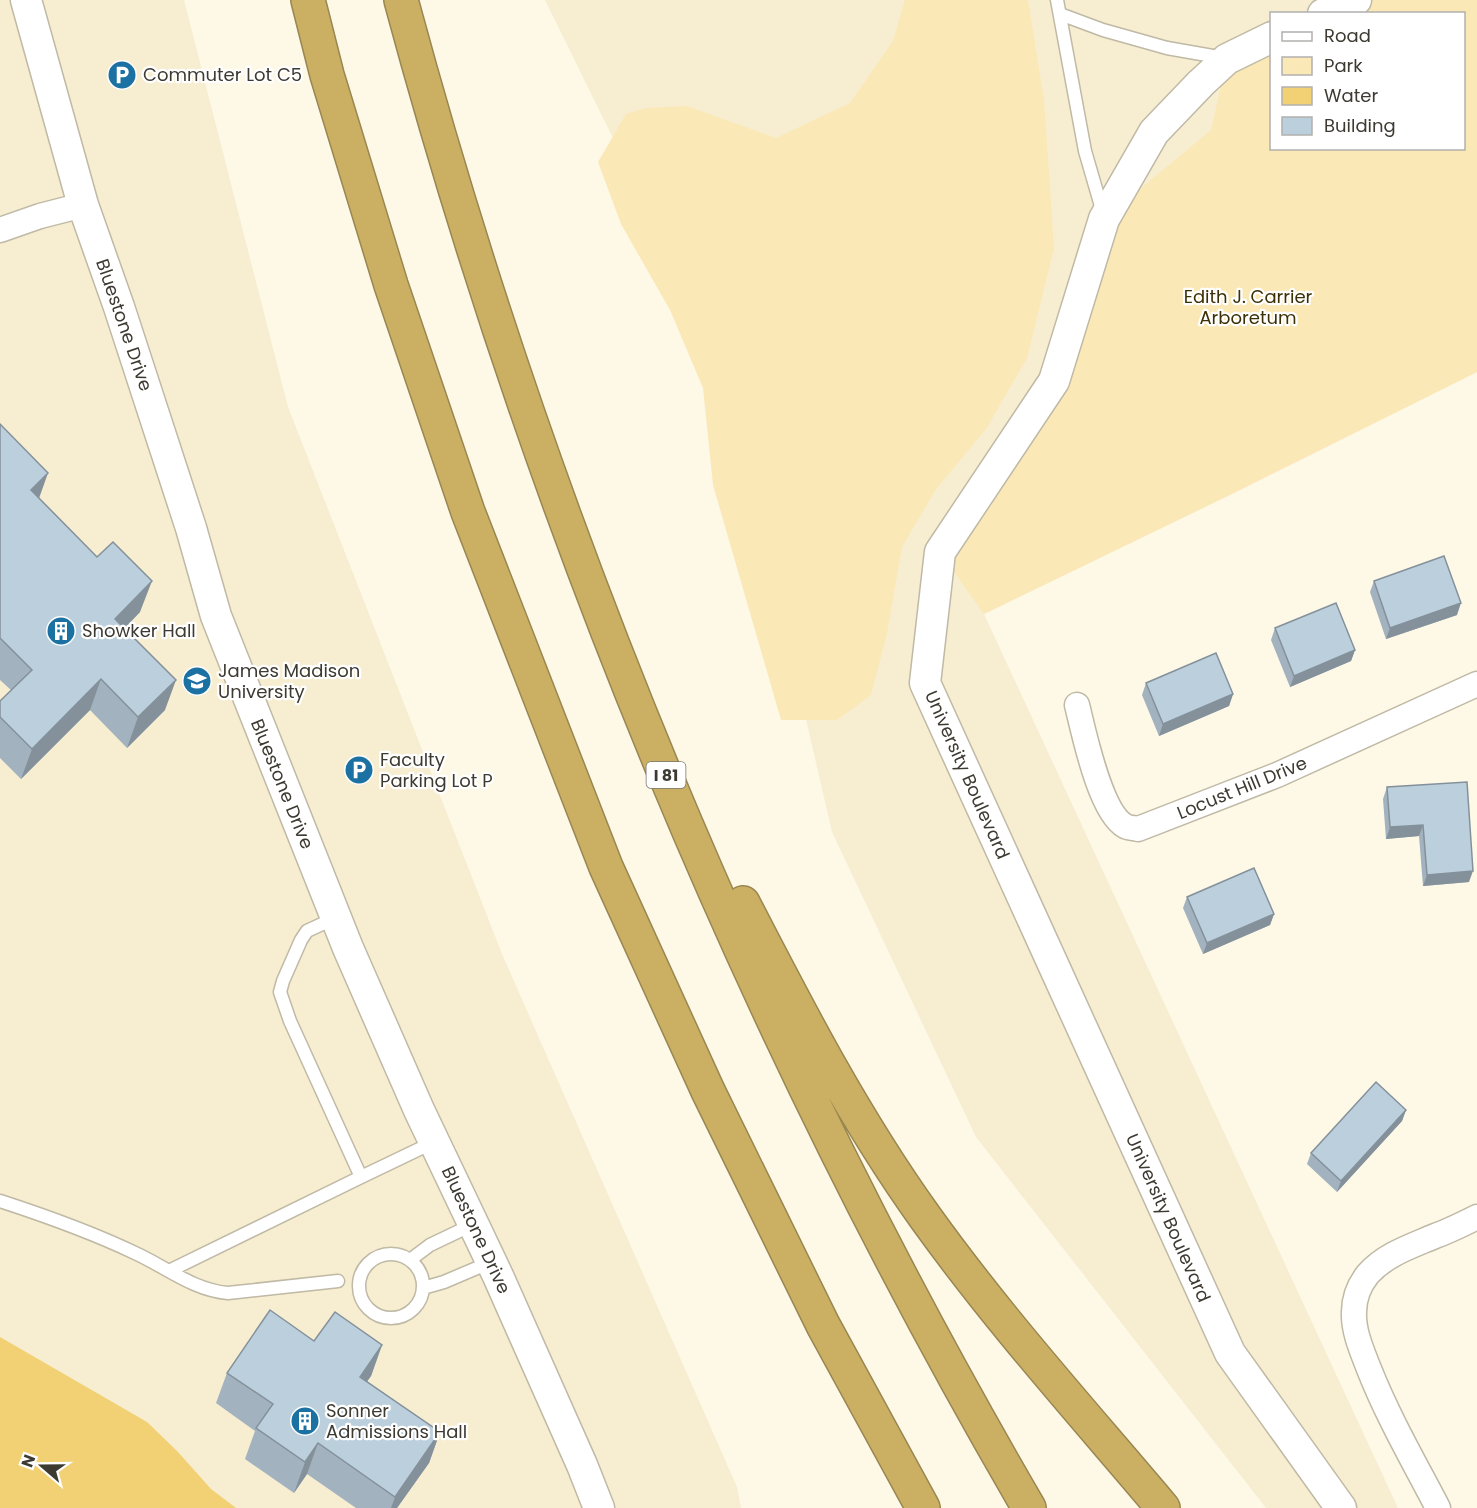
<svg xmlns="http://www.w3.org/2000/svg" width="1477" height="1508" viewBox="0 0 1477 1508" font-family="Poppins,sans-serif">
  <style>
    .built { fill: #f7edd1; fill-rule: evenodd }
    .green { fill: #fae8b6 }
    .water { fill: #f1d174 }
    .lines { fill: none; stroke-linecap: round; stroke-linejoin: round }
    .service-casing { stroke: #bfb9a5; stroke-width: 15 }
    .minor-casing { stroke: #bfb9a5; stroke-width: 27 }
    .tertiary-casing { stroke: #bfb9a5; stroke-width: 33 }
    .motorway-casing { stroke: #998752; stroke-width: 36 }
    .service { stroke: #fff; stroke-width: 12 }
    .minor { stroke: #fff; stroke-width: 24 }
    .tertiary { stroke: #fff; stroke-width: 30 }
    .motorway { stroke: #cbb064; stroke-width: 33 }
    .wall { fill: #a2b2be }
    .shaded-wall { fill: #84919b }
    .building { fill: #bccfdd; stroke: #84919b; stroke-width: 1.5 }
    .labels { text-anchor: middle; stroke-width: 4.5; stroke-linejoin: round; paint-order: stroke }
    .shield { fill: #fff; stroke: #777570; stroke-width: 1.5 }
    .shield-label { font-size: 16px; font-weight: bold; fill: #3d3a32 }
    .poi-label { font-size: 18px; fill: #3d3a32; stroke: #fff; text-anchor: start }
    .park-label { font-size: 18px; fill: #3c3006; stroke: #fff }
    .street-label { font-size: 18px; fill: #3d3a32; stroke: #fff }
  </style>
  <rect width="100%" height="100%" fill="#fef8e7"/>
  <!-- built -->
  <path class="built" d="M0,0H184L288,407L502,954L737,1487L741,1508H0Z
    M545,0H1477V372L1238,491L984,614L1398,1508H1266L976,1137L832,832L724,364ZM1272,14H1464V148H1272Z"/>
  <!-- green -->
  <path class="green" d="M905,0H1028L1044,100L1054,248L1027,358L986,429L936,489L902,547L887,633L871,695L837,720H781L713,485L703,388L670,310L621,224L598,162L626,114L647,108L687,106L776,138L850,103L893,41Z
    M1356,0H1477V372L1238,491L984,614L940,552L1054,381L1104,219L1211,130L1227,59L1271,37L1272,148H1464V14L1323,13Z"/>
  <!-- water -->
  <path class="water" d="M0,1337L147,1422L178,1452L211,1489L236,1508H0Z"/>
  <g class="lines">
    <!-- service casing -->
    <g class="service-casing">
      <path id="service" d="M1057,0L1085,151L1103,213
        M1060,14L1103,30L1167,48L1224,58
        M335,918L307,931L301,940L283,981L280,992L290,1021L361,1177L434,1142
        M0,1201C46,1216 91,1232 135,1253C166,1267 193,1290 228,1293L338,1281
        M359 1286a32 32 0 1 1 64 0a32 32 0 1 1-64 0Z
        M410,1260L430,1245L474,1224
        M169,1271L361,1177
        M423,1288L444,1282L491,1262"/>
    </g>
    <!-- minor casing -->
    <g class="minor-casing">
      <path id="minor" d="M0,230L40,216L83,205
        M1077,705C1084,733 1100,812 1125,826C1128,828 1134,828 1138,829L1277,775L1477,684
        M1438,1508C1414,1462 1388,1417 1369,1369C1362,1351 1353,1331 1354,1312C1354,1298 1360,1284 1368,1274C1386,1254 1412,1246 1435,1236C1449,1231 1463,1224 1477,1217"/>
    </g>
    <!-- tertiary casing -->
    <g class="tertiary-casing">
      <path id="tertiary" d="M26,0L83,205L119,307L191,528L216,616L348,948L419,1110L498,1276L582,1465L599,1508
        M1323,14L1356,0
        M1272,37L1227,59L1201,83L1154,132L1104,219L1054,381L940,552L925,683L1230,1353L1341,1508"/>
    </g>
    <!-- motorway casing -->
    <g class="motorway-casing">
      <path id="motorway" d="M308,0L327,75L391,285L468,512L606,867L708,1091L823,1325L923,1508
        M401,0C543,527 754,1036 1029,1508
        M743,903C798,1010 854,1118 925,1217C998,1319 1082,1412 1163,1508"/>
    </g>
    <!-- service -->
    <use href="#service" class="service"/>
    <!-- minor -->
    <use href="#minor" class="minor"/>
    <!-- tertiary -->
    <use href="#tertiary" class="tertiary"/>
    <!-- motorway -->
    <use href="#motorway" class="motorway"/>
  </g>
  <!-- wall -->
  <path class="wall" d="M0,424L39,498L140,612L125,628L165,710L127,748L90,710L21,779L0,758V701L11,690L0,680Z
    M1374,581L1457,615L1386,639L1370,592Z
    M1275,628L1355,650L1351,661L1290,687L1271,640Z
    M1146,683L1233,694L1229,706L1159,736L1142,695Z
    M1467,782L1469,882L1423,886L1419,836L1386,839L1383,799L1387,787Z
    M1187,897L1274,914L1270,925L1203,954L1183,908Z
    M1406,1110L1402,1121L1337,1192L1307,1164L1311,1153Z
    M314,1341L382,1345L371,1376L367,1381L440,1432L429,1463L397,1508H356L307,1474L294,1493L245,1459L255,1431L216,1403L227,1373Z"/>
  <!-- shaded-wall -->
  <path class="shaded-wall" d="M48,473L37,504L31,490Z
    M152,581L140,612L104,649L115,619Z
    M1461,603L1457,615L1386,639L1390,628Z
    M1355,650L1351,661L1290,687L1294,676Z
    M101,679L90,710L21,779L32,749Z
    M176,680L165,710L127,748L138,717Z
    M1233,694L1229,706L1159,736L1163,724Z
    M1423,825L1419,836L1386,839L1390,827Z
    M1473,871L1469,882L1423,886L1427,875Z
    M1274,914L1270,925L1203,954L1207,943Z
    M1406,1110L1402,1121L1337,1192L1341,1181Z
    M382,1345L371,1376L349,1407L360,1377Z
    M440,1432L429,1463L397,1508H391L395,1497Z
    M318,1443L307,1474L294,1493L305,1462Z"/>
  <!-- building -->
  <path class="building" d="M0,424L48,473L31,490L97,557L113,542L152,581L115,619L176,680L138,717L101,679L32,749L0,717V701L32,670L0,638Z
    M1444,556L1461,603L1390,628L1374,581Z
    M1336,603L1355,650L1294,676L1275,628Z
    M1216,653L1233,694L1163,724L1146,683Z
    M1467,782L1473,871L1427,875L1423,825L1390,827L1387,787Z
    M1254,868L1274,914L1207,943L1187,897Z
    M1376,1082L1406,1110L1341,1181L1311,1153Z
    M270,1310L314,1341L335,1312L382,1345L360,1377L440,1432L395,1497L318,1443L305,1462L256,1428L273,1404L227,1373Z"/>
  <!-- icons -->
  <defs>
    <g id="parking-disc" transform="scale(1.5)"><circle r="9.5" fill="#1b71a1" stroke="#fff"/><path d="M-3.5-5.5H1a3.5 3.5 0 0 1 0 7H-1V5.5H-3.5ZM-1-3.4V-.6H.8a1.4 1.4 0 0 0 0-2.8Z" fill="#fff"/></g>
    <g id="building-disc" transform="scale(1.5)"><circle r="9.5" fill="#1b71a1" stroke="#fff"/><path d="M-4-6H4V6H1V3H-1V6H-4ZM-2.5-4.3h1.7v1.8h-1.7ZM.8-4.3h1.7v1.8H.8ZM-2.5-1h1.7V.8h-1.7ZM.8-1h1.7V.8H.8Z" fill="#fff"/></g>
    <g id="university-disc" transform="scale(1.5)"><circle r="9.5" fill="#1b71a1" stroke="#fff"/><path d="M0-5L7-2L0 1L-7-2ZM-4 1L0 2.5L4 1V4Q0 6-4 4Z" fill="#fff"/></g>
  </defs>
  <g fill-rule="evenodd">
    <use href="#parking-disc" x="122" y="75"/>
    <use href="#building-disc" x="61" y="631"/>
    <use href="#university-disc" x="197" y="681"/>
    <use href="#parking-disc" x="359" y="770"/>
    <use href="#building-disc" x="305" y="1421"/>
  </g>
  <g class="labels">
    <!-- shield labels -->
    <rect class="shield" x="646.5" y="762" width="39" height="26" rx="4.5"/>
    <g class="shield-label">
      <text x="666" y="781">I 81</text>
    </g>
    <!-- poi labels -->
    <g class="poi-label">
      <text x="143" y="81">Commuter Lot C5</text>
      <text x="82" y="637">Showker Hall</text>
      <text x="218" y="677">James Madison<tspan x="218" dy="21">University</tspan></text>
      <text x="380" y="766">Faculty<tspan x="380" dy="21">Parking Lot P</tspan></text>
      <text x="326" y="1417">Sonner<tspan x="326" dy="21">Admissions Hall</tspan></text>
    </g>
    <!-- park labels -->
    <g class="park-label">
      <text x="1248" y="303">Edith J. Carrier<tspan x="1248" dy="21">Arboretum</tspan></text>
    </g>
    <!-- street labels -->
    <g class="street-label">
      <text transform="translate(124 325) rotate(71)" y="6">Bluestone Drive</text>
      <text transform="translate(967 775) rotate(66)" y="6">University Boulevard</text>
      <text transform="translate(282 784) rotate(68)" y="6">Bluestone Drive</text>
      <text transform="translate(1242 788) rotate(-22)" y="6">Locust Hill Drive</text>
      <text transform="translate(1168 1218) rotate(66)" y="6">University Boulevard</text>
      <text transform="translate(476 1230) rotate(65)" y="6">Bluestone Drive</text>
    </g>
  </g>
  <!-- legend -->
  <rect x="1270" y="12" width="195" height="138" fill="#ffffff" stroke="#b1b0ad" stroke-width="1.5"/>
  <rect x="1282" y="32" width="30" height="9" fill="#ffffff" stroke="#b1b0ad" stroke-width="1.5"/>
  <text x="1324" y="42" font-size="18" fill="#3d3a32">Road</text>
  <rect x="1282" y="57" width="30" height="18" fill="#fae8b6" stroke="#b1b0ad" stroke-width="1.5"/>
  <text x="1324" y="72" font-size="18" fill="#3d3a32">Park</text>
  <rect x="1282" y="87" width="30" height="18" fill="#f1d174" stroke="#b1b0ad" stroke-width="1.5"/>
  <text x="1324" y="102" font-size="18" fill="#3d3a32">Water</text>
  <rect x="1282" y="117" width="30" height="18" fill="#bccfdd" stroke="#b1b0ad" stroke-width="1.5"/>
  <text x="1324" y="132" font-size="18" fill="#3d3a32">Building</text>
  <!-- north arrow -->
  <g transform="translate(42 1466) rotate(290)" stroke="#ffffff" stroke-width="4.5" paint-order="stroke">
  <path d="M0-4.5L10 22L0 15L-10 22Z" fill="#3d3a32"/>
  <text y="-9" font-size="16" font-weight="bold" text-anchor="middle" fill="#3d3a32">N</text>
  </g>
</svg>
